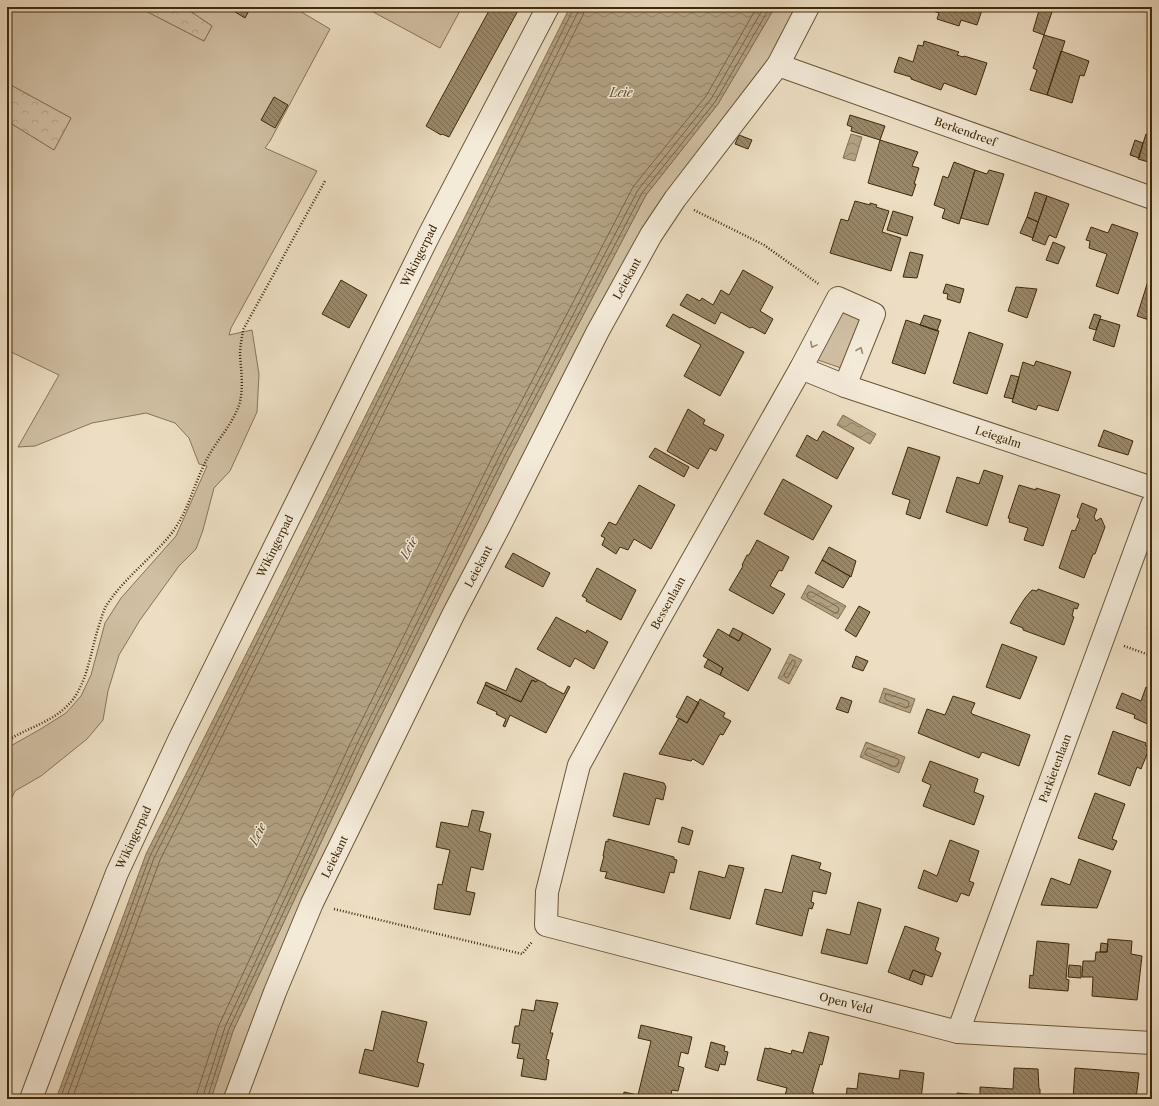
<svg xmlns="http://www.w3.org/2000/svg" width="1159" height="1106" viewBox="0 0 1159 1106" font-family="'Libre Caslon Text',serif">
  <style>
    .grass { fill: #d0bfa3; stroke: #887456 }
    .forest { fill: url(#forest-crowns); stroke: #887456 }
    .water { fill: url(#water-waves); stroke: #847152 }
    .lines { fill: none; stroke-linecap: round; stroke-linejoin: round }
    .shore { stroke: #796646; stroke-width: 1 }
    .building { fill: url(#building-back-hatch); stroke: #402a08 }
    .minor-casing { stroke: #6b5737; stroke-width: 24 }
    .path { stroke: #402a08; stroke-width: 2.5; stroke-dasharray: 1 2; stroke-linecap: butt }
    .minor { stroke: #f3ead8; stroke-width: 22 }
    .oneway { stroke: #9a8a70 }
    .labels { text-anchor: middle; stroke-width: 3; stroke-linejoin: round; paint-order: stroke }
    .street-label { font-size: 11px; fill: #402a08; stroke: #f3ead8 }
    .water-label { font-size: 12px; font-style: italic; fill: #624e2d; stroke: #f3ead8 }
  </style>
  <defs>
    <pattern id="forest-crowns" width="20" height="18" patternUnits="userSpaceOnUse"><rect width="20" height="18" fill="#d0bfa3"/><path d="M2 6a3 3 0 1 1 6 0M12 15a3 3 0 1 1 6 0" fill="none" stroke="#b4a48b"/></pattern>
    <pattern id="water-waves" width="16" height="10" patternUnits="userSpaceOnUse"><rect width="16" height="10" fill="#b2a183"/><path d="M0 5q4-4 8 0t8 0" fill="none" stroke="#928369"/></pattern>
    <pattern id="building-back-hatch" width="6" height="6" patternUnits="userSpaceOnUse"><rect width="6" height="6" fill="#9a8869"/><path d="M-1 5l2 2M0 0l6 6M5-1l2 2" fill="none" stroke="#7f6f54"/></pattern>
  </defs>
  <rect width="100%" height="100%" fill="#eddec3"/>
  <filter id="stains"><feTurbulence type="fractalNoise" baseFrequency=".005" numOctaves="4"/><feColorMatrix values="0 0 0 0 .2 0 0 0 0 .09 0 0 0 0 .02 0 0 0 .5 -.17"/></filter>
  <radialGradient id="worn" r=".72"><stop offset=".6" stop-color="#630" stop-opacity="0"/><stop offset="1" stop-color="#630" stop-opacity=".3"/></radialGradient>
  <!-- grass -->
  <path class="grass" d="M7,7H138L204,41L212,26L184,7H293L330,29L270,141L265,148L317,171L231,328L229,335L252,330L259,374L257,412L230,471L214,488L203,530L196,549L179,566L140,620L119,655L108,691L103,720L87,739L41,776L15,791L7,808V748L39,730L66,713L81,696L91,675L105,623L121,598L176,536L207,466L199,464L189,438L175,423L146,413L92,423L35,446L18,447L59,375L7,350V121L54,150L71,118L7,83Z
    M364,7H462L440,48Z
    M775,7H800L773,57L660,206L229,1099H211L233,1031L364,750L508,459L646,195L718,104Z
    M841,312L861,318L844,369L815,359Z"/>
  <!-- forest -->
  <path class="forest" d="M138,7H184L212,26L204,41Z
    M7,83L71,118L54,150L7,121Z"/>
  <!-- water -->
  <path class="water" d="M570,7H775L718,104L646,195L508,459L364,750L233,1031L211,1099H56L146,854Z
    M851,134L862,137L855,161L843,158Z
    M843,415L876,434L870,444L837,425Z
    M808,585L846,606L838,619L801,598Z
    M790,654L802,660L789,684L778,678Z
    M884,688L915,699L910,713L879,702Z
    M866,742L905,757L899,773L860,757Z"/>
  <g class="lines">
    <!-- shore -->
    <path class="shore" d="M809,592H812L838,607L839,609L838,612L835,613L808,598L807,596Z
      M793,660L795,661V664L788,677L786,678L784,675Z
      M886,694H888L908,701L909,703L908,707L906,708L886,700L885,698Z
      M868,748L898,759L899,761L897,766L895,767L866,755L865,753Z
      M60,1099L150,856L573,10L574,7
      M66,1099L154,858L578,12L579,7
      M72,1099L160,860L583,15L585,7
      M196,1099L197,1093L219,1025L350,744L495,452L633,187L706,96L757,7
      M202,1099L225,1027L356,746L500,455L638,190L711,99L764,7
      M207,1099L229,1029L360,748L504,457L642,193L715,102L770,7"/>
  </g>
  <!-- building -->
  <path class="building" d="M227,7H251L245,18Z
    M491,7H520L449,137L442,134L441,135L426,126Z
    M921,7H983L977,25L961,20L959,26L937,19L939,13Z
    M1040,7L1053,9L1044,35L1033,31Z
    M1044,35L1065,41L1047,95L1030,90L1037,70L1033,68Z
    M924,41L959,52L957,55L963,57L964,56L987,63L976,95L944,83L941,90L911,79V77L894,72L899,57L913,62L918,45L923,46Z
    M1061,51L1089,61L1084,76L1080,75L1072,103L1047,95Z
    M274,97L288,105L275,128L261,120Z
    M850,115L885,126L880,140L851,131L852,127L847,125Z
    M1146,134L1152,136V163L1138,159Z
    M739,135L752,140L748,149L735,144Z
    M880,140L918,152L912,166L919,168L914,184H916L912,196L868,183Z
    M1135,140L1143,143L1139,158L1130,155Z
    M954,162L975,170L959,224L942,218L945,209L934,205L943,176L948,178Z
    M975,170L987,174L989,170L1004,174L988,225L961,218Z
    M1035,192L1047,196L1038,222L1027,217Z
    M1047,196L1069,204L1056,238L1049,235L1045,245L1032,240Z
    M855,201L870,205V203L877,205L876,207L889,211L882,232L901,238L891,271L830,253L841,219L848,221Z
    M893,211L913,217L907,236L887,230Z
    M1027,217L1038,222L1033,238L1020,233Z
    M1112,224L1138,233L1118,294L1096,286L1107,254L1089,248L1090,241L1086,240L1091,227L1108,233Z
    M1053,242L1065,247L1058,264L1046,260Z
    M910,252L923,255L917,278L903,277Z
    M743,270L773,287L760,311L773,319L765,334L752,327L750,328L721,312L715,324L680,305L687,294L700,301L702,298L713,305L721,290L729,295Z
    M1149,278L1152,279V321L1137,316Z
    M341,280L367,295L349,328L322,314Z
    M946,284L964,289L960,303L947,299L948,294L943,293Z
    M1016,287L1037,289L1027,318L1008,311Z
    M673,314L744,352L720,396L684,376L701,345L666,326Z
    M1094,314L1101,316L1096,330L1089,328Z
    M924,315L941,320L937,331L920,325Z
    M1100,319L1120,325L1114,347L1093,340Z
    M906,320L939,331L925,374L892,363Z
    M969,332L1003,344L987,394L953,383Z
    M1036,361L1071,372L1058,411L1038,405L1036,410L1012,402L1023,362L1034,366Z
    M1011,375L1019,377L1013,399L1004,397Z
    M688,409L705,420L703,424L724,435L716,451L710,448L698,469L667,451Z
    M1104,430L1133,441L1128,455L1098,446Z
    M823,431L854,448L837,479L796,456L807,435L817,441Z
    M908,447L940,457L920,519L906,514L910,500L892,494Z
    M655,448L689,467L684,477L649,457Z
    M984,470L1003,476L987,526L946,512L957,477L979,484Z
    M783,479L832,506L813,540L764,514Z
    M639,485L675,505L651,549L634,539L628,550L620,547L616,554L602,545L605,538L601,536L609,522L616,525Z
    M1019,485L1036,490V488L1060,495L1043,546L1024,540L1028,528L1009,522L1010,519L1008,518Z
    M1082,503L1097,509L1094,517L1096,521L1101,518L1105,527L1095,554H1093L1084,578L1059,568L1072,530L1075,531L1080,519L1077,517Z
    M757,540L789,557L782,571L779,570L770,586L785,594L773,614L729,590L743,566L742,565L747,555H749Z
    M829,547L856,561L851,577L822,560Z
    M513,553L550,573L543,587L505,567Z
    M822,560L850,576L843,588L815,573Z
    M597,568L636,590L621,620L586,601L587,599L582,596Z
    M1038,589L1079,604L1077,609L1074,608L1072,616L1074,617L1064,645L1023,630V628L1010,623L1016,612L1025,598L1032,590L1037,591Z
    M859,606L870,612L856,637L845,630Z
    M1151,616H1152V630L1147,629Z
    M556,617L586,633L587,630L608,642L594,669L575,658L570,667L537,649Z
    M733,628L743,633L739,641L729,636Z
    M718,629L739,641L743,633L771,649L748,691L720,675L723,668L703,656Z
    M1002,644L1037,657L1020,699L986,687Z
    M856,656L868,661L863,671L852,667Z
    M708,659L723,668L720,675L704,667Z
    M516,668L538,680L536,682L532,680L521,702L485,685L486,682L506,691Z
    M532,680L536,682L538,680L546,684V685L564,694L568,686L570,687L546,733L510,715L505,727L503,726L506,719L496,714L497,712L477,703L485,685L521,702Z
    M1146,687L1152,689V726L1134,718L1135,715L1116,708L1122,693L1141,701Z
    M687,696L699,703L687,723L676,717Z
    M953,696L975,703L971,712L972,714L1030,735L1019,766L982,752L979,758L918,733L927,709L945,715Z
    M841,697L852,701L848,713L836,709Z
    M700,699L725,713L723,717L731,721L723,735L720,734L703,765L693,759L691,761L659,754L679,718L687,723Z
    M1113,731L1146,743L1145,745L1150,747L1141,769L1137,767L1130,786L1098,774Z
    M930,761L978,779L974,792L984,796L974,825L923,806L931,785L922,781Z
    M624,773L664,783L666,787L663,800L656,798L649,825L613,816Z
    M1095,793L1125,804L1112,839L1117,841L1113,850L1078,838Z
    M472,810L484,812L479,831L491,834L483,870L471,867L466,891L475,893L470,915L434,909L438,884L442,885L450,850L436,847L441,822L468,827Z
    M682,827L693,831L689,845L678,842Z
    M608,839L674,857V859L677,860L674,873L670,872L664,893L605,878L607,872L600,871L604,856H603L606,841L608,842Z
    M950,840L979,851L969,881L974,883L969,896L961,893L957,902L918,888L924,870L937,876Z
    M792,855L821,863L819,869L831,873L826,894L813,891L811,902L814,903L812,909L809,908L802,936L756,924L765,889L782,893Z
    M1079,859L1111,871L1097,908L1041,905L1051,878L1070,885Z
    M729,865L744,868L730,919L690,909L699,871L725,878Z
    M858,902L881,909L867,964L821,953L827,929L850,935Z
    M905,926L939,938L935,950L941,953L932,977L913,970L909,980L888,972Z
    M1108,939L1132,941L1131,954L1142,956L1137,1000L1092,996L1093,977H1082L1083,961H1095L1096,952H1107Z
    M1037,941L1069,944L1066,979L1069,980L1068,991L1029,988L1030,975L1033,976Z
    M1101,943L1108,944L1107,952H1100Z
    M1069,965L1081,966V978L1068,977Z
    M913,970L925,975L922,985L909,980Z
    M536,1000L558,1003L550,1033H553L546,1059L549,1060L546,1080L521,1076L524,1059L517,1058L520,1044L512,1043L515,1026H519L522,1009L534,1011Z
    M382,1011L427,1022L417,1062L424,1064L418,1087L359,1073L365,1049L373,1051Z
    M641,1025L692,1037L688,1054L681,1052L678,1066L684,1068L678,1091L672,1090L671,1095L686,1099H623L624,1092L638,1095L651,1041L638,1038Z
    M809,1032L829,1037L822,1065L820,1064L812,1092L814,1093L812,1099H784L787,1088L757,1080L765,1048L769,1049V1048L791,1054L792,1050L803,1053Z
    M711,1042L725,1046L724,1051L728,1052L725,1065L720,1064L718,1071L705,1067Z
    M1014,1068L1038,1069L1039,1089H1040V1099H957V1093L980,1095V1087L1013,1089Z
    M1075,1068L1139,1073L1136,1099H1073Z
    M900,1070L924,1073L921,1099H846L847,1088L857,1089L859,1073L899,1079Z"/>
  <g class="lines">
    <!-- minor casing -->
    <g class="minor-casing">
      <g id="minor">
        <path id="s1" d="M778,65L1152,198"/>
        <path id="s2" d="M801,368L845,386L1152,488"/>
        <path id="s3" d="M845,386L874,314L838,298L801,368L654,628L579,765L547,892L546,925L958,1032L1152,1043"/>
        <path id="s4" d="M958,1032L1152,505"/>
        <path id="s5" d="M31,1099L73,987L117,873L179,740L429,235L548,7"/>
        <path id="s6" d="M235,1099L275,992L312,903L454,613L499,527L598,331L651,235L675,199L778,65L808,7"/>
      </g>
    </g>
    <!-- path -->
    <path class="path" d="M694,210L764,245L820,285
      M1124,646L1152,656
      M7,741C25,729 49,723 65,708C89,687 90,648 101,620C102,615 104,610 106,606C124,578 151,559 171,534C188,512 193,487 205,463C214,443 232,426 239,405C244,389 241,371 240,354C240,346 242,338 243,330L325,181
      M334,909L522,954L532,942"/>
    <!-- minor -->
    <use href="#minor" class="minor"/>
  </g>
  <!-- one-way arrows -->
  <defs><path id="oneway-chevron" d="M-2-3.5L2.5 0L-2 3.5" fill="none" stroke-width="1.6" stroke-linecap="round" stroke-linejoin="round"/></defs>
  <g class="oneway">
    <use href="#oneway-chevron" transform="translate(813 345) rotate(118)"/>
    <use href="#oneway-chevron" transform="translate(860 350) rotate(-68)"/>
  </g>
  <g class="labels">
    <!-- street labels -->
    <g class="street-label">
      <text dy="4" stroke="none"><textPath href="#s1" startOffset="199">Berkendreef</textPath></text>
      <text dy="4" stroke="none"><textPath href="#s5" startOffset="929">Wikingerpad</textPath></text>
      <text dy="4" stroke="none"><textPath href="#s6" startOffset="910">Leiekant</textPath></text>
      <text dy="4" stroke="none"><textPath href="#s2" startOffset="209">Leiegalm</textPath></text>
      <text dy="4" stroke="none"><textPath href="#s5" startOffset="605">Wikingerpad</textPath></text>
      <text dy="4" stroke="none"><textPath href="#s6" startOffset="586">Leiekant</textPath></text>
      <text transform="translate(668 603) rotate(-61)" y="4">Bessenlaan</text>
      <text dy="4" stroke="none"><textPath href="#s4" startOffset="281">Parkietenlaan</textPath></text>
      <text dy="4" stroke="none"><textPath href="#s5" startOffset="281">Wikingerpad</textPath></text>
      <text dy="4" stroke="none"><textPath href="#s6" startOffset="262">Leiekant</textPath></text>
      <text dy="4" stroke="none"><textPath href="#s3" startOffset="1125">Open Veld</textPath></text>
    </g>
    <!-- water labels -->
    <g class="water-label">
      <text x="621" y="97">Leie</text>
      <text transform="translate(409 548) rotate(-62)" y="4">Leie</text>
      <text transform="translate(258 834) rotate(-64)" y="4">Leie</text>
    </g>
  </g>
  <!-- margin -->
  <rect width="1159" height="1106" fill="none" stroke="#eddec3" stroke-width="24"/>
  <rect x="8" y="8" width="1143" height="1090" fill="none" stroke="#402a08" stroke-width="2"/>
  <rect x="12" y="12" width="1135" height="1082" fill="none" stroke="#402a08"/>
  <rect width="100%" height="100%" filter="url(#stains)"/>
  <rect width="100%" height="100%" fill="url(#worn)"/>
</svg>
